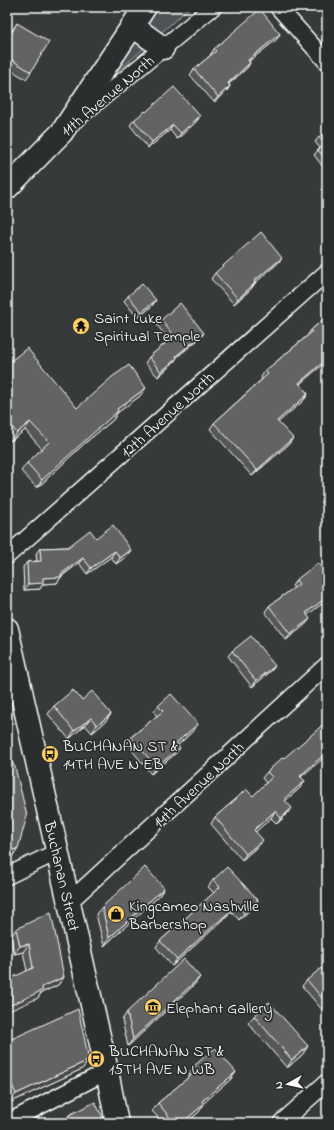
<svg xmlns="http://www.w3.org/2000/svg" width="334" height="1130" viewBox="0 0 334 1130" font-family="'Indie Flower',sans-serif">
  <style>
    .green { fill: #505354; stroke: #a8a9aa }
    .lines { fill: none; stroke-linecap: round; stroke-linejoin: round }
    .street-casing { stroke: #fff; stroke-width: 19 }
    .secondary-casing { stroke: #fff; stroke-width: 25 }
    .street { stroke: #2a2d2e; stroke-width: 16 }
    .secondary { stroke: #2a2d2e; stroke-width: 22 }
    .wall { fill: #555657; stroke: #fff }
    .shaded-wall { fill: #454647; stroke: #fff }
    .building { fill: #636465; stroke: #fff }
    .labels { text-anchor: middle; stroke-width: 3.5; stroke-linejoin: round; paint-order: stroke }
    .street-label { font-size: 16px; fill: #fff; stroke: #2a2d2e }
    .poi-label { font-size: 16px; fill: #fff; stroke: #2a2d2e; text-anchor: start }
  </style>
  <rect width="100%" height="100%" fill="#373a3b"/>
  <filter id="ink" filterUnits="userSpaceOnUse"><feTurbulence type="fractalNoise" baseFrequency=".025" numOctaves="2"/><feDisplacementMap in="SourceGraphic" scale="8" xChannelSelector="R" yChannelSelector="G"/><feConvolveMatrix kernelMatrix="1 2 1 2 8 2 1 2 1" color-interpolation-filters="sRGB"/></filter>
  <g filter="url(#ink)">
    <!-- green -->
    <path class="green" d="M154,7H190L95,92Z"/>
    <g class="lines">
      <!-- street casing -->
      <g class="street-casing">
        <path id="street" d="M278,7L327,62
          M75,120L213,7
          M7,556L327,272
          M7,876L57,852
          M69,902L327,665
          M7,1123L107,1071
          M281,1123L327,1082"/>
      </g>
      <!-- secondary casing -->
      <g class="secondary-casing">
        <path id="secondary" d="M133,26L163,48
          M7,188L62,132L145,7
          M7,629L107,1071L117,1123"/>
      </g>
      <!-- street -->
      <use href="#street" class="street"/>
      <!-- secondary -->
      <use href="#secondary" class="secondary"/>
    </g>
    <!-- wall -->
    <path class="wall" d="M17,23L31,72L26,79L7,68V39Z
      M280,34L276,40L249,61L250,63L247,68L229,84L230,86L226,92L214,102L190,75L194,69L211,55H210L214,49Z
      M146,112L200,116L196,122L177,139L170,130L148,148L130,125L134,120Z
      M327,130V165L324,168L314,155L318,150L320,148L315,142L319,137Z
      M278,263L255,283L251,289L234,304L211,279L215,273Z
      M128,296L156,300L152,306L138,318L124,301Z
      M327,316L300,384L308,394L304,400L278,422L289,444L252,476L210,429L214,423L262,379L261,377L265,371L307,336L311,330Z
      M161,320L204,333L200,338L177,357L173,363L158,377L145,363L149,357L169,340L157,325Z
      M7,364L77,408L140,396L117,413L113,420L85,443L37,488L21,471L27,463L42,449L25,430L11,441L7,436Z
      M327,511V520L324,516Z
      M96,538L127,556L116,564L111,557L87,574L79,563L61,577L57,583L43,584L40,589L24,590L23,567L27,562L37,561L36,554L40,548L68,547Z
      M327,575V600L307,615L306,624L286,640L265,612L269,606L294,588L292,586L296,580Z
      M232,651L275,666L271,671L252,687L228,656Z
      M82,700L111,714L105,722L92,733L85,725L69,739L48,714L54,706Z
      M158,706L198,724L193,731L178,745L175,754L151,774L127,744L131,737L157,716L154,712Z
      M267,772L301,777L300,788L285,801L287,814L277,824L271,818L255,832L258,846L242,860L211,824L215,817L235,800L237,798L253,796L266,783L262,778Z
      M213,880L258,900L253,907L239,920L232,912L172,966L156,947L160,941L214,893L208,887Z
      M164,888L159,896L104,946L96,914L102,907Z
      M16,929L64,977L58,985L41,993L38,998L27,971L23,952L14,954L11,937Z
      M327,975V1010L324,1012L302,986L307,980Z
      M195,984L128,1046L122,1020L127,1012Z
      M254,1016L303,1054L287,1068L248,1023Z
      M7,1041L89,1060L82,1069L9,1103L7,1098Z
      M194,1066L236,1072L230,1080L203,1103L199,1112L186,1123H163L152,1111L158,1103L190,1076L189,1074Z
      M69,1115L102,1123H66L65,1121Z"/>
    <!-- shaded-wall -->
    <path class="shaded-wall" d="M280,34L276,40L244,65L248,60Z
      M250,63L247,68L224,88L228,83Z
      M230,86L226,92L214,102L218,97Z
      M200,116L196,122L177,139L181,133Z
      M173,125L170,130L148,148L152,142Z
      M282,258L278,263L250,287L254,281Z
      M255,283L251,289L234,304L238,299Z
      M156,300L152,306L138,318L142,312Z
      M204,333L200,338L172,361L176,356Z
      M177,358L173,363L158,377L161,372Z
      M327,359V361L294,389L299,383Z
      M146,388L140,396L117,413L113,420L85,443L37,488L42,480L117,409Z
      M308,394L304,400L273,427L277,421Z
      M30,422L25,430L11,441L17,433Z
      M293,438L289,444L252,476L257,470Z
      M131,550L127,556L116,564L120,558Z
      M115,551L111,557L87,574L91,568Z
      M83,558L79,563L60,577H61L57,583L43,584L40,589L24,590L28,584L43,578L61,574Z
      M327,597V600L302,619L306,613Z
      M310,619L306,624L286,640L290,634Z
      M275,666L271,671L252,687L256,681Z
      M111,714L105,722L92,733L97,725Z
      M91,718L85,725L69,739L74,731Z
      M198,724L193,731L172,750L176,743Z
      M180,748L175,754L151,774L156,767Z
      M327,752V755L295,782L300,776Z
      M305,781L300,788L279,806L284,799Z
      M292,808L287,814L277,824L281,818Z
      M275,811L271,818L250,837L254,830Z
      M263,840L258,846L242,860L246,854Z
      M18,848L12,857L7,859V853Z
      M164,888L159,896L104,946L109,938Z
      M258,900L253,907L239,920L244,913Z
      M237,905L232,912L172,966L177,959Z
      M29,944L23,952L14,954L20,946Z
      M64,977L58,985L41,993L38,998L7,1012V1007L42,987Z
      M200,977L195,984L128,1046L133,1039Z
      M308,1046L303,1054L287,1068L292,1060Z
      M89,1060L82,1069L9,1103L16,1094Z
      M236,1072L230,1080L197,1109L202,1101Z
      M204,1104L199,1112L186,1123H182Z
      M104,1120L102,1123H97Z"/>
    <!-- building -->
    <path class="building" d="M260,9L280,34L248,60L250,63L228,83L230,86L218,97L194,69L216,51L214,49Z
      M17,23L49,42L31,72L7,57V41Z
      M174,87L200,116L181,133L173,125L152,142L134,120L145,111L146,112Z
      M327,130V161L318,150L325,144L319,137Z
      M261,232L282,258L254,281L255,283L238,299L215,273Z
      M142,284L156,300L142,312L128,296Z
      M180,303L204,333L176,356L177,358L161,372L149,357L174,336L161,320Z
      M327,316V359L299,383L308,394L277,421L293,438L257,470L214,423L268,374L265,371L312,332L311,330Z
      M27,348L77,408L112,377L129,365L146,388L117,409L118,411L91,435L42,480L27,463L49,442L30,422L17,433L7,422V364Z
      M113,525L131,550L120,558L115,551L91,568L83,558L61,574V577L43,578V583L28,584L27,562L41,561L40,548L68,547L90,530L96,538Z
      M318,563L327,575V597L306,613L310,619L290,634L269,606L299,584L296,580Z
      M251,636L275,666L256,681L232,651Z
      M73,690L82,700L92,691L111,714L97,725L91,718L74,731L54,706Z
      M171,694L198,724L176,743L180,748L156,767L131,737L163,711L158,706Z
      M327,720V752L300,776L305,781L284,799L292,808L281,818L275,811L254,830L263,840L246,854L215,817L237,798L246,789L253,796L272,777L267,772L283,757L284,758L316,731Z
      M7,754L15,767L27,816L18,848L7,853Z
      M145,867L164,888L109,938L102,907Z
      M227,867L258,900L244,913L237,905L177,959L160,941L220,887L213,880Z
      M51,912L64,977L42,987L43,990L7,1007V980L33,968L29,944L20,946L16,929Z
      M184,959L200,977L133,1039L127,1012Z
      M321,968L327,975V1004L307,980Z
      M269,1002L308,1046L292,1060L254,1016Z
      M78,1009L89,1060L16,1094L7,1073V1041Z
      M215,1048L236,1072L202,1101L204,1104L182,1123H174L158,1103L197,1070L194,1066Z
      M95,1102L104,1120L97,1123H73L69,1115Z"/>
  </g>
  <!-- icons -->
  <defs>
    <g id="temple-disc" transform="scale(0.9)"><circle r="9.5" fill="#ffd166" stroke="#2a2d2e"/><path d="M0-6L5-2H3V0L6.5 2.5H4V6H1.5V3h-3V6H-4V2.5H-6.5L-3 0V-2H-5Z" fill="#111"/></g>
    <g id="bus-disc" transform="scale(0.9)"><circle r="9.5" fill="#ffd166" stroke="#2a2d2e"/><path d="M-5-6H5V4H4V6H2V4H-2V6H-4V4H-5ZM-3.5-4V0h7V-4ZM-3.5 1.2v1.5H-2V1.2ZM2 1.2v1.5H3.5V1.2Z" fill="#111"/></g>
    <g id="shop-disc" transform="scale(0.9)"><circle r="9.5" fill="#ffd166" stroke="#2a2d2e"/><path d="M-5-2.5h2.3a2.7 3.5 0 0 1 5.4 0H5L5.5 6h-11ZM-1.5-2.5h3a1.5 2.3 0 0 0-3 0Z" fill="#111"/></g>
    <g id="museum-disc" transform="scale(0.9)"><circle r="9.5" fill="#ffd166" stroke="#2a2d2e"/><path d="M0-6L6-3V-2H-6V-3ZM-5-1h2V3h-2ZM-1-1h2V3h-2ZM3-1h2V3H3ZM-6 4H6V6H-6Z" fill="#111"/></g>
  </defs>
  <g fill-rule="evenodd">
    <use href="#temple-disc" x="81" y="326"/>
    <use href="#bus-disc" x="50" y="754"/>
    <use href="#shop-disc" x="116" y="914"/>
    <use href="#museum-disc" x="153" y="1007"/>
    <use href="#bus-disc" x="96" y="1059"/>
  </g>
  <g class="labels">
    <!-- street labels -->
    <g class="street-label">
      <text transform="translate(107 95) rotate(-40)" y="6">11th Avenue North</text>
      <text transform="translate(167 414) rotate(-42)" y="6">12th Avenue North</text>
      <text transform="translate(198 784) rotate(-43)" y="6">14th Avenue North</text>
      <text transform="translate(63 876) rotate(77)" y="6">Buchanan Street</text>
    </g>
    <!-- poi labels -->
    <g class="poi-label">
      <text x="94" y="323">Saint Luke<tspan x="94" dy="18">Spiritual Temple</tspan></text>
      <text x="63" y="751">BUCHANAN ST &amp;<tspan x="63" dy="18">14TH AVE N EB</tspan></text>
      <text x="129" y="911">Kingcameo Nashville<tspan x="129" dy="18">Barbershop</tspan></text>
      <text x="166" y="1013">Elephant Gallery</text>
      <text x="109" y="1056">BUCHANAN ST &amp;<tspan x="109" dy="18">15TH AVE N WB</tspan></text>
    </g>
  </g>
  <!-- margin -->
  <rect width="334" height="1130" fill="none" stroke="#2a2d2e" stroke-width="24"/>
  <rect x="12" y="12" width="310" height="1106" fill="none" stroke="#fff" stroke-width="1.5" filter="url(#ink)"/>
  <!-- north arrow -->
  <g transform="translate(288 1084) rotate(262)" stroke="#2a2d2e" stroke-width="3" paint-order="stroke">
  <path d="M0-3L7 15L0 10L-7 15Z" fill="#ffffff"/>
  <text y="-6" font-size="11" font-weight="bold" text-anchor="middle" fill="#ffffff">N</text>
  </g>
</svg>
